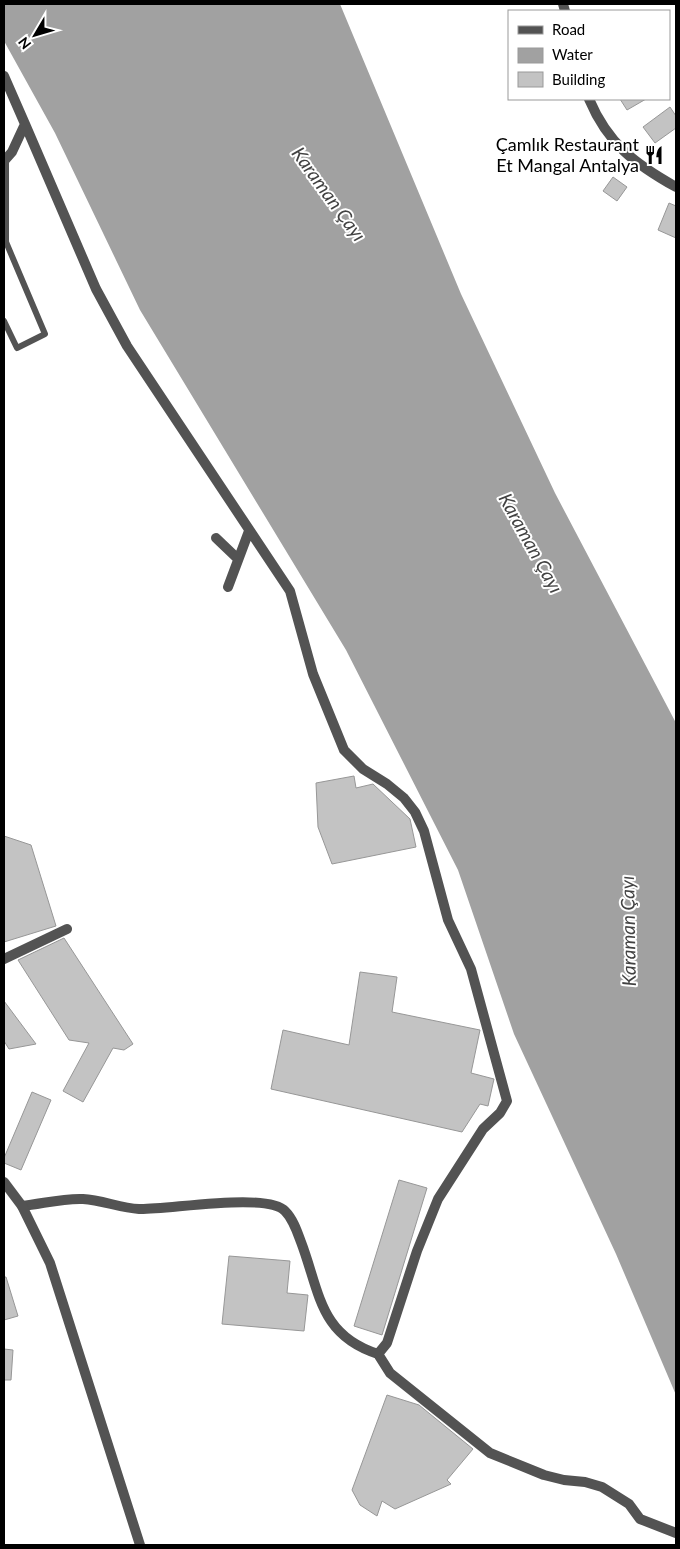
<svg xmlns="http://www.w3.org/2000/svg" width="680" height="1549" viewBox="0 0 680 1549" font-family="Lato,sans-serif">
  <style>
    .water { fill: #a1a1a1 }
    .building { fill: #c3c3c3; stroke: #979797 }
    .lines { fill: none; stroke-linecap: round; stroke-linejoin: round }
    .service { stroke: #535353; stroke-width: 6 }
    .minor { stroke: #535353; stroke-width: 10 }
    .tertiary { stroke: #535353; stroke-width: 10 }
    .labels { text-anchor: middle; stroke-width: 4; stroke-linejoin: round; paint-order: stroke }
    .poi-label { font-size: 18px; fill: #000; stroke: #fff; text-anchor: end }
    .water-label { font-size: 19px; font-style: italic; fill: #424242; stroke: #fff }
  </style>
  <rect width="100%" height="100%" fill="#fff"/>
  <!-- water -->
  <path class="water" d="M4,4H340L461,294L555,493L676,723V1395L616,1254L514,1034L458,870L346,650L140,310L55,133L4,41Z"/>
  <!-- building -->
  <path class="building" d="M620,99H646L627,110Z
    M670,107L676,116V128L655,143L643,127Z
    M613,177L627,187L617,201L603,191Z
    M669,203L676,206V238L658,230Z
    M354,776L356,788L373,784L410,819L416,847L332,864L318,827L316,783Z
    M4,836L31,845L56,926L4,942Z
    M64,938L133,1044L124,1050L113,1048L83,1102L63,1091L89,1043L69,1040L18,960Z
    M360,972L397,977L392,1012L480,1030L471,1073L494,1079L488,1106L480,1104L462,1132L271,1089L283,1030L349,1045Z
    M4,1001L36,1044L9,1049L4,1041Z
    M32,1092L51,1100L21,1170L4,1163V1158Z
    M399,1180L427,1188L382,1335L354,1326Z
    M229,1256L290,1261L287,1293L308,1295L304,1331L222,1324Z
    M4,1277H6L18,1316L4,1320Z
    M4,1349L13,1350L11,1380H4Z
    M387,1395L419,1405L473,1449L447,1480L451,1484L395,1509L382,1501L377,1516L360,1505L352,1490Z"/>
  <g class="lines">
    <!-- service -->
    <path class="service" d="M4,321L17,348L45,334L6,242V158"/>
    <!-- minor -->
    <path class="minor" d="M4,76L25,124L12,152L4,161
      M216,538L238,559
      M228,587L249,531
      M4,959L67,929
      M22,1206C42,1204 63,1198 83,1199C102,1200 120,1208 139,1209C168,1210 267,1192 285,1211C293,1219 297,1231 301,1242C320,1292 319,1335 378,1354L387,1343L417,1251L438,1199L483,1129L500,1113L507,1101L471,969L448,920L424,831L415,812L404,798L387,784L363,769L344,750L313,674L290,591L127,346L96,289L25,124
      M378,1354L390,1373L490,1453L544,1475L564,1480L585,1482L602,1487L629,1504L640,1519L676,1533"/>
    <!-- tertiary -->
    <path class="tertiary" d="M563,4L565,11
      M589,99C608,144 635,164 676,187
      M4,1182L22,1206L50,1263L140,1545"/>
  </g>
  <!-- icons -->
  <defs>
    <g id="restaurant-bare" transform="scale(1.5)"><path d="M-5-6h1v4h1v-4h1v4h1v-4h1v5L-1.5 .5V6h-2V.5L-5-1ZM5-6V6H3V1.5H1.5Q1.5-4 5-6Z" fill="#000" stroke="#fff" stroke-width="2.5" paint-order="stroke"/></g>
  </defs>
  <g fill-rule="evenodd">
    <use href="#restaurant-bare" x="654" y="155"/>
  </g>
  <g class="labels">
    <!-- poi labels -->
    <g class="poi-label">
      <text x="639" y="151">Çamlık Restaurant<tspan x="639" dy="21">Et Mangal Antalya</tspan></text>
    </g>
    <!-- water labels -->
    <g class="water-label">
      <text transform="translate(329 194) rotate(54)" y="7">Karaman Çayı</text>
      <text transform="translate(531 543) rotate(61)" y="7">Karaman Çayı</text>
      <text transform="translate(628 931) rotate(-91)" y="7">Karaman Çayı</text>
    </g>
  </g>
  <!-- border -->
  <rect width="680" height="1549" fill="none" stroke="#000000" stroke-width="10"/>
  <!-- legend -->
  <rect x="508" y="10" width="162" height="90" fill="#ffffff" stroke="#999999"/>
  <rect x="518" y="26" width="25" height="8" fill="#535353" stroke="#999999"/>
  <text x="552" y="35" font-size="15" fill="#000000">Road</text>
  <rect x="518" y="48" width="25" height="15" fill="#a1a1a1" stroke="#999999"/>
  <text x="552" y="60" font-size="15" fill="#000000">Water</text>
  <rect x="518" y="72" width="25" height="15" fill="#c3c3c3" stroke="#999999"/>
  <text x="552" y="85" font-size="15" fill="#000000">Building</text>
  <!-- north arrow -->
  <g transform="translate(35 35) rotate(232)" stroke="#ffffff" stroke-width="4" paint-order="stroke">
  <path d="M0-4L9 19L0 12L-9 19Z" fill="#000000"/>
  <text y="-8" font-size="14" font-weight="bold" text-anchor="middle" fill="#000000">N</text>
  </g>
</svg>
